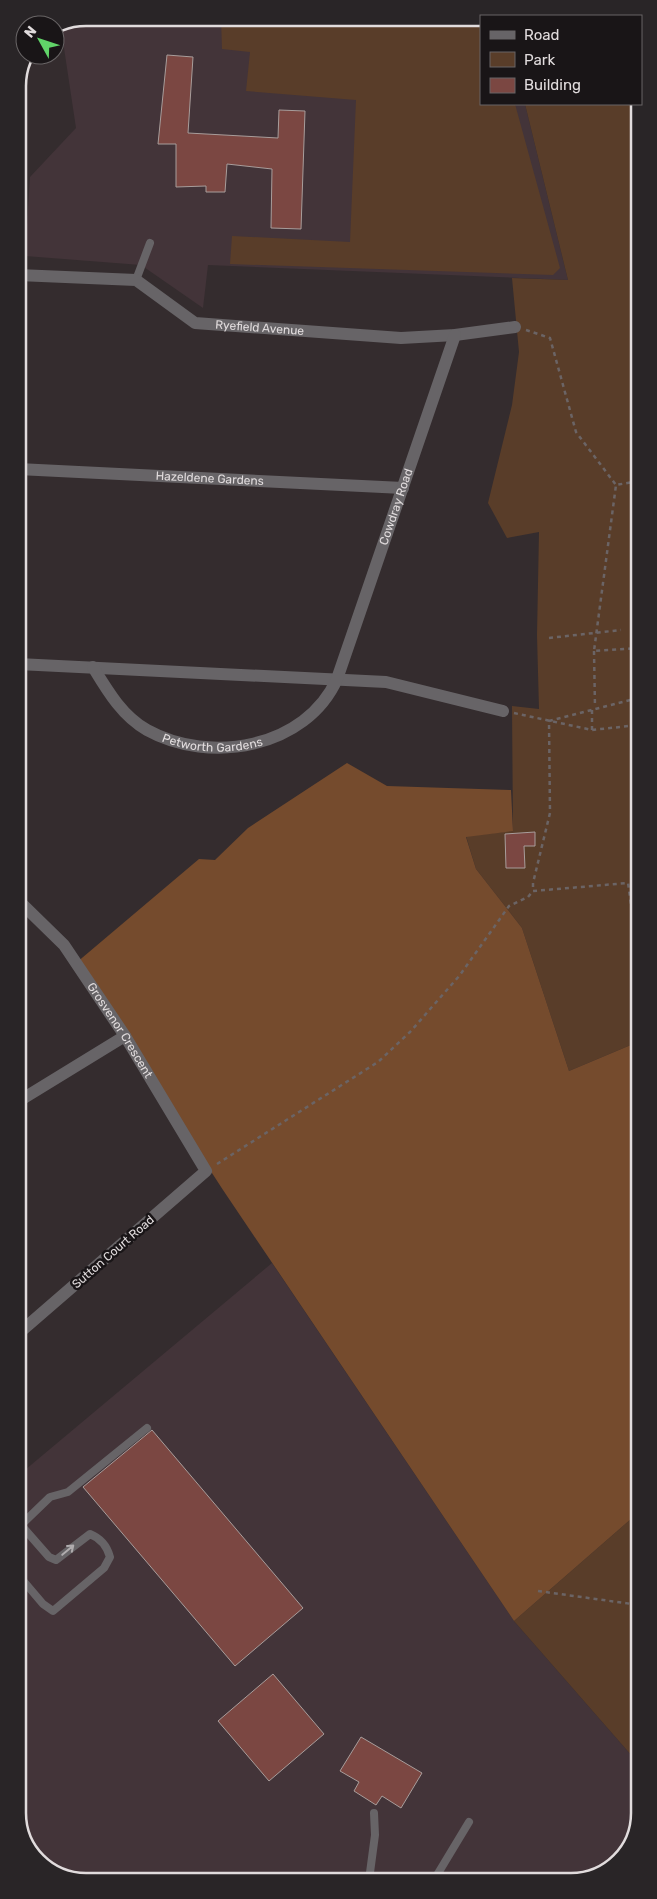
<svg xmlns="http://www.w3.org/2000/svg" width="657" height="1899" viewBox="0 0 657 1899" font-family="Rubik,sans-serif">
  <style>
    .built { fill: #433439 }
    .green { fill: #593d29 }
    .forest { fill: #754b2d }
    .building { fill: #7b4742; stroke: #a89d9b }
    .lines { fill: none; stroke-linecap: round; stroke-linejoin: round }
    .path { stroke: #6b6465; stroke-width: 2.5; stroke-dasharray: 4 4; stroke-linecap: butt }
    .service { stroke: #676467; stroke-width: 8 }
    .minor { stroke: #676467; stroke-width: 12 }
    .oneway { stroke: #b0acae }
    .labels { text-anchor: middle; stroke-width: 5; stroke-linejoin: round; paint-order: stroke }
    .street-label { font-size: 12px; fill: #e1dcdd; stroke: #191517 }
    .rim { fill: none; stroke: #e1dcdd; stroke-width: 2.5 }
  </style>
  <rect width="100%" height="100%" fill="#342c2e"/>
  <!-- built -->
  <path class="built" d="M87,18H481V104H525L568,280L208,265L203,308L141,265L25,256L30,177L76,128L61,28Z
    M272,1263L514,1621L639,1764V1813L625,1854L588,1879L82,1881L44,1867L20,1830L19,1475Z"/>
  <!-- green -->
  <path class="green" d="M221,18H481V104H515L560,268L553,275L230,264L232,236L350,242L356,100L246,91L250,52L222,49Z
    M525,104H637L638,1042L569,1071L522,928L476,869L466,836L513,831L512,706L539,709L537,635L539,532L507,538L488,503L512,405L519,352L512,278L568,280Z
    M639,1512V1764L514,1621Z"/>
  <!-- forest -->
  <path class="forest" d="M347,763L387,786L511,790L513,831L466,837L476,869L522,928L569,1071L638,1042L639,1512L514,1621L223,1190L76,963L199,859L215,860L248,828Z"/>
  <!-- building -->
  <path class="building" d="M167,55L193,57L188,133L278,138L279,110L305,111L301,229L271,228L272,169L227,164L225,192H206V186L176,187V144H158Z
    M535,832V846H524L525,868H506L505,834Z
    M152,1430L303,1608L235,1666L83,1487Z
    M273,1674L324,1734L269,1781L218,1721Z
    M361,1737L422,1773L401,1808L382,1796L376,1805L354,1791L359,1782L340,1771Z"/>
  <g class="lines">
    <!-- path -->
    <path class="path" d="M526,330L550,338L576,432L616,485
      M638,481L616,485L594,651L638,648
      M549,638L621,630
      M594,651L595,707
      M638,698L549,721L550,813L533,883V891L628,883L638,954
      M514,713L592,730L638,725
      M592,730V709
      M217,1164L378,1062L410,1032L460,975L509,906L528,897L533,891
      M538,1591L639,1605"/>
    <!-- service -->
    <path class="service" d="M136,280L150,243
      M20,1526L50,1497L68,1492L147,1428
      M20,1577L43,1604L53,1611L104,1568L110,1557C107,1546 100,1538 90,1534L56,1560L49,1557L21,1525
      M369,1880L375,1835L374,1813
      M434,1880L469,1822"/>
    <!-- minor -->
    <g class="minor">
      <path id="s1" d="M18,275L136,280L195,323L401,338L455,335L515,327"/>
      <path id="s2" d="M18,469L403,488"/>
      <path d="M18,664L386,682L503,711"/>
      <path id="s3" d="M93,667C107,690 122,716 147,730C210,765 306,748 337,679L455,335"/>
      <path id="s4" d="M19,901L64,945L125,1036L206,1171L19,1333"/>
      <path d="M19,1101L125,1036"/>
    </g>
  </g>
  <!-- one-way arrows -->
  <defs><path id="oneway-shaft" d="M-6 0H5M1.5-3L5.5 0L1.5 3" fill="none" stroke-width="1.6" stroke-linecap="round" stroke-linejoin="round" transform="scale(1.25)"/></defs>
  <use class="oneway" href="#oneway-shaft" transform="translate(68 1550) rotate(-40)"/>
  <g class="labels">
    <!-- street labels -->
    <g class="street-label">
      <text dy="4" stroke="none"><textPath href="#s1" startOffset="256">Ryefield Avenue</textPath></text>
      <text dy="4" stroke="none"><textPath href="#s2" startOffset="192">Hazeldene Gardens</textPath></text>
      <text dy="4" stroke="none"><textPath href="#s3" startOffset="485">Cowdray Road</textPath></text>
      <text dy="4" stroke="none"><textPath href="#s3" startOffset="152">Petworth Gardens</textPath></text>
      <text dy="4" stroke="none"><textPath href="#s4" startOffset="165">Grosvenor Crescent</textPath></text>
      <text transform="translate(113 1252) rotate(-41)" y="4">Sutton Court Road</text>
    </g>
  </g>
  <!-- crop -->
  <path d="M0 0H657V1899H0ZM86 26H571A60 60 0 0 1 631 86V1813A60 60 0 0 1 571 1873H86A60 60 0 0 1 26 1813V86A60 60 0 0 1 86 26Z" fill="#292527" fill-rule="evenodd"/>
  <path class="rim" d="M86 26H571A60 60 0 0 1 631 86V1813A60 60 0 0 1 571 1873H86A60 60 0 0 1 26 1813V86A60 60 0 0 1 86 26Z"/>
  <!-- legend -->
  <rect x="480" y="15" width="162" height="90" fill="#191517" stroke="#696566"/>
  <rect x="490" y="31" width="25" height="8" fill="#676467" stroke="#696566"/>
  <text x="524" y="40" font-size="15" fill="#e1dcdd">Road</text>
  <rect x="490" y="52" width="25" height="15" fill="#593d29" stroke="#696566"/>
  <text x="524" y="65" font-size="15" fill="#e1dcdd">Park</text>
  <rect x="490" y="78" width="25" height="15" fill="#7b4742" stroke="#696566"/>
  <text x="524" y="90" font-size="15" fill="#e1dcdd">Building</text>
  <!-- north arrow -->
  <g transform="translate(40 40) rotate(310)"><circle r="24" fill="#191517" stroke="#696566"/>
  <path d="M0-4L9 19L0 12L-9 19Z" fill="#61d469"/>
  <text y="-8" font-size="14" font-weight="bold" text-anchor="middle" fill="#e1dcdd">N</text>
  </g>
</svg>
